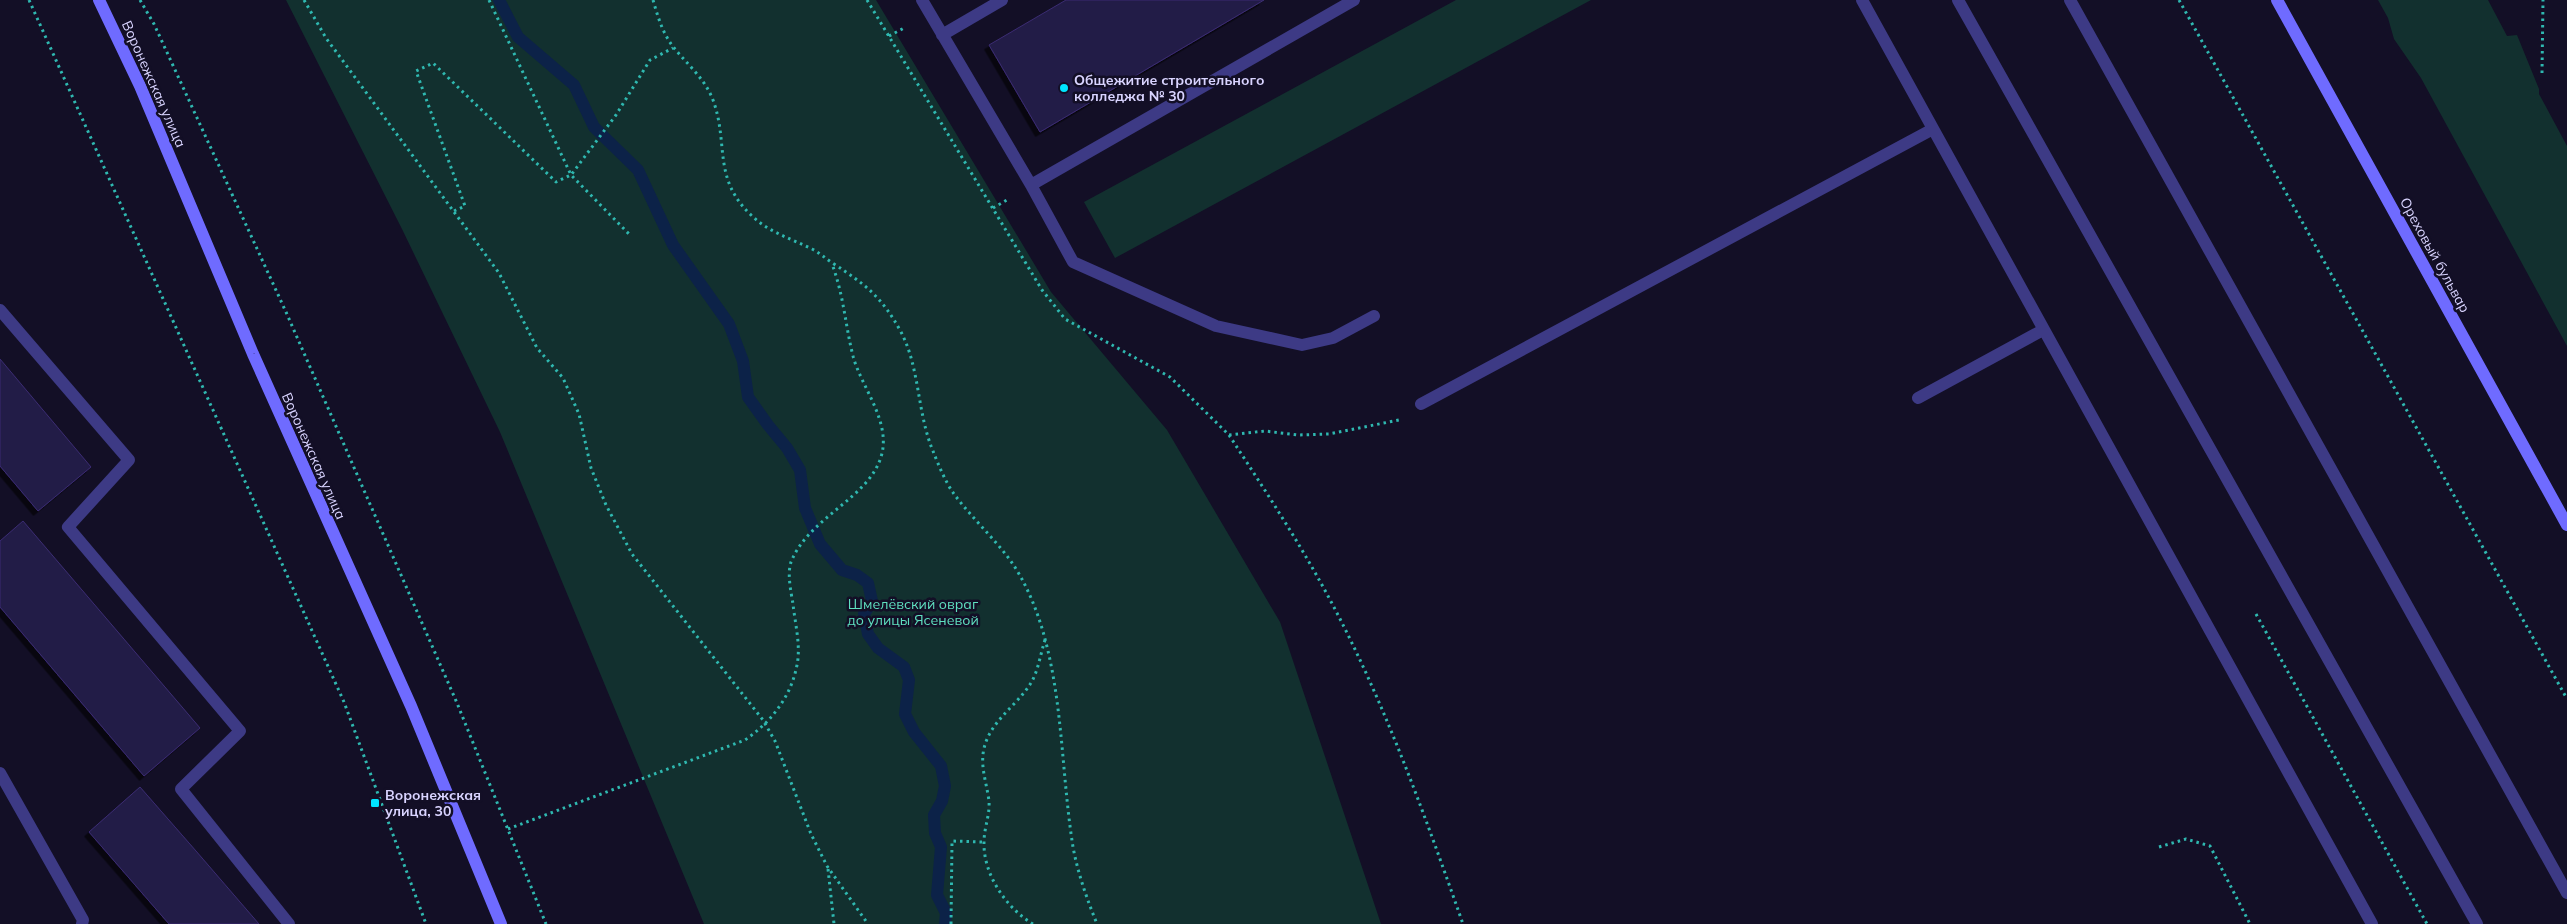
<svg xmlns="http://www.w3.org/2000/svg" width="2567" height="924" viewBox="0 0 2567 924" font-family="Mulish,sans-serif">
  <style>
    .green { fill: #12302f }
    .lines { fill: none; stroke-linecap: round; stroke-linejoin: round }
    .stream { stroke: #0c2248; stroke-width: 12 }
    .building { fill: #241b47; stroke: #3b2d73; filter: url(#shadow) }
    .path { stroke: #2fb8b0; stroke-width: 3; stroke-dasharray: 2.5 4; stroke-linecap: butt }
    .lane { stroke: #3d3a85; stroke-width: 12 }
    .secondary { stroke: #6f6bff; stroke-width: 12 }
    .poi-dot { fill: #00e5ff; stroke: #130f26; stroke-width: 2 }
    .labels { text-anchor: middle; stroke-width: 5; stroke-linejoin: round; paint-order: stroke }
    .poi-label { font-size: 14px; font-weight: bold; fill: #d9d4ff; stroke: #130f26; text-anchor: start }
    .street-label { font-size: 14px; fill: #d9d4ff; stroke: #130f26 }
    .park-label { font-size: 14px; fill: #5fe0c0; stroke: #130f26 }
  </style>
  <defs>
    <filter id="shadow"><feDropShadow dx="-4.5" dy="4.5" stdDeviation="0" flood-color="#0009"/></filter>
  </defs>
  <rect width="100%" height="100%" fill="#130f26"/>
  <!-- green -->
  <path class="green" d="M286,0H876L1051,292L1167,430L1280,622L1381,924H704L500,432L402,229Z
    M1456,0H1591L1115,258L1084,202Z
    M2378,0H2488L2507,36L2517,35L2539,89V94L2567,146V346L2421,78L2394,39L2388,18Z"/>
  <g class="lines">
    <!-- stream -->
    <path class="stream" d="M499,0L518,37L574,85L594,127L638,170L673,245L729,324L743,361L748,397L768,425L787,448L800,470L805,508L820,544L842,570L857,575L868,583L872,601L864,614L868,634L878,648L904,667L909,680L905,714L914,732L941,766L945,786L942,801L934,815L935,833L941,847L937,895L946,913L945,924"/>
  </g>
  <!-- building -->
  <path class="building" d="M1066,0H1264L1040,132L989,45Z
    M0,359L91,467L38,511L0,466Z
    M23,521L200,728L144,776L0,607V541Z
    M140,787L196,851L259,924H169L89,832Z"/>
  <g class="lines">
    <!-- path -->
    <path class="path" d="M29,0L344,702L426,924
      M140,0L154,24L286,312L457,703L546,924
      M304,0L326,38L499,273L537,348L563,378L579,414L591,468L606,505L632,554L763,720L775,741L811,834L827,866L868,924
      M489,0L571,175L629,234
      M653,0C658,17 663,35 675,49C688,65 705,79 713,100C729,143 712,178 751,215C768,232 790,238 812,249C820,253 826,259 834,264C866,285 882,297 901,332C920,368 917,413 933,451C938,464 946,483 954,494C971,517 993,537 1010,560C1026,582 1038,612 1045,639C1063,706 1062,778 1073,847C1078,874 1087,899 1097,924
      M867,0L1042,290L1065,319L1170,377L1229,435L1265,431L1298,435L1329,434L1399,420
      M2179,0L2567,699
      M889,36L906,27
      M2542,73L2543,0
      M993,208L1007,200
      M454,211L465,206L416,71L433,63L556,182L571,175L616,115L650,60L673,48
      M1229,435C1259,481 1290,528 1317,576C1378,684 1422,807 1463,924
      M2256,614L2427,924
      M508,829L745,740C771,722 791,697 797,665C801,646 795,623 793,604C791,592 787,574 791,562C809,517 868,499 881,457C892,422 861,387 853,356C845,324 844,296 832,264
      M2159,847L2186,839L2210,846L2250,924
      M828,869L834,924
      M951,924L952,841L983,842
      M1033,924C1006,908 983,874 984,842C984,828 990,815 989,801C986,778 977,760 988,737C998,715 1025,698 1034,677C1039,666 1041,652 1045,640"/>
    <!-- lane -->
    <path class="lane" d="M922,0L1031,185L1073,262L1216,326L1302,345L1333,338L1374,316
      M1862,0L2372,924
      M1958,0L2477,924
      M2070,0L2567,893
      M942,35L1002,0
      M1031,185L1354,0
      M0,310L129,460L68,527L240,731L181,789L289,924
      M1918,398L2043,330
      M1421,404L1933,129
      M0,773L83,920L82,924"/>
    <!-- secondary -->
    <path class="secondary" d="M99,0L140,86L253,354L411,706L501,924
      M2277,0L2567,525"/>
  </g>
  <!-- markers -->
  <g class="poi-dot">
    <circle cx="1064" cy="88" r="5"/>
    <rect x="370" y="798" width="10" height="10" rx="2.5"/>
  </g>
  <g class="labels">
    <!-- poi labels -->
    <g class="poi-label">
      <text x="1074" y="85">Общежитие строительного<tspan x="1074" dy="16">колледжа № 30</tspan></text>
      <text x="385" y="800">Воронежская<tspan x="385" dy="16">улица, 30</tspan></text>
    </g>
    <!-- street labels -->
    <g class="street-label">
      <text transform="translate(154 84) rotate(66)" y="5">Воронежская улица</text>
      <text transform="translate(2435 255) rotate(61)" y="5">Ореховый бульвар</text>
      <text transform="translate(314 456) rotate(66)" y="5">Воронежская улица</text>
    </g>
    <!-- park labels -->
    <g class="park-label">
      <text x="913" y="609">Шмелёвский овраг<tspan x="913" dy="16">до улицы Ясеневой</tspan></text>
    </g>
  </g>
</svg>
